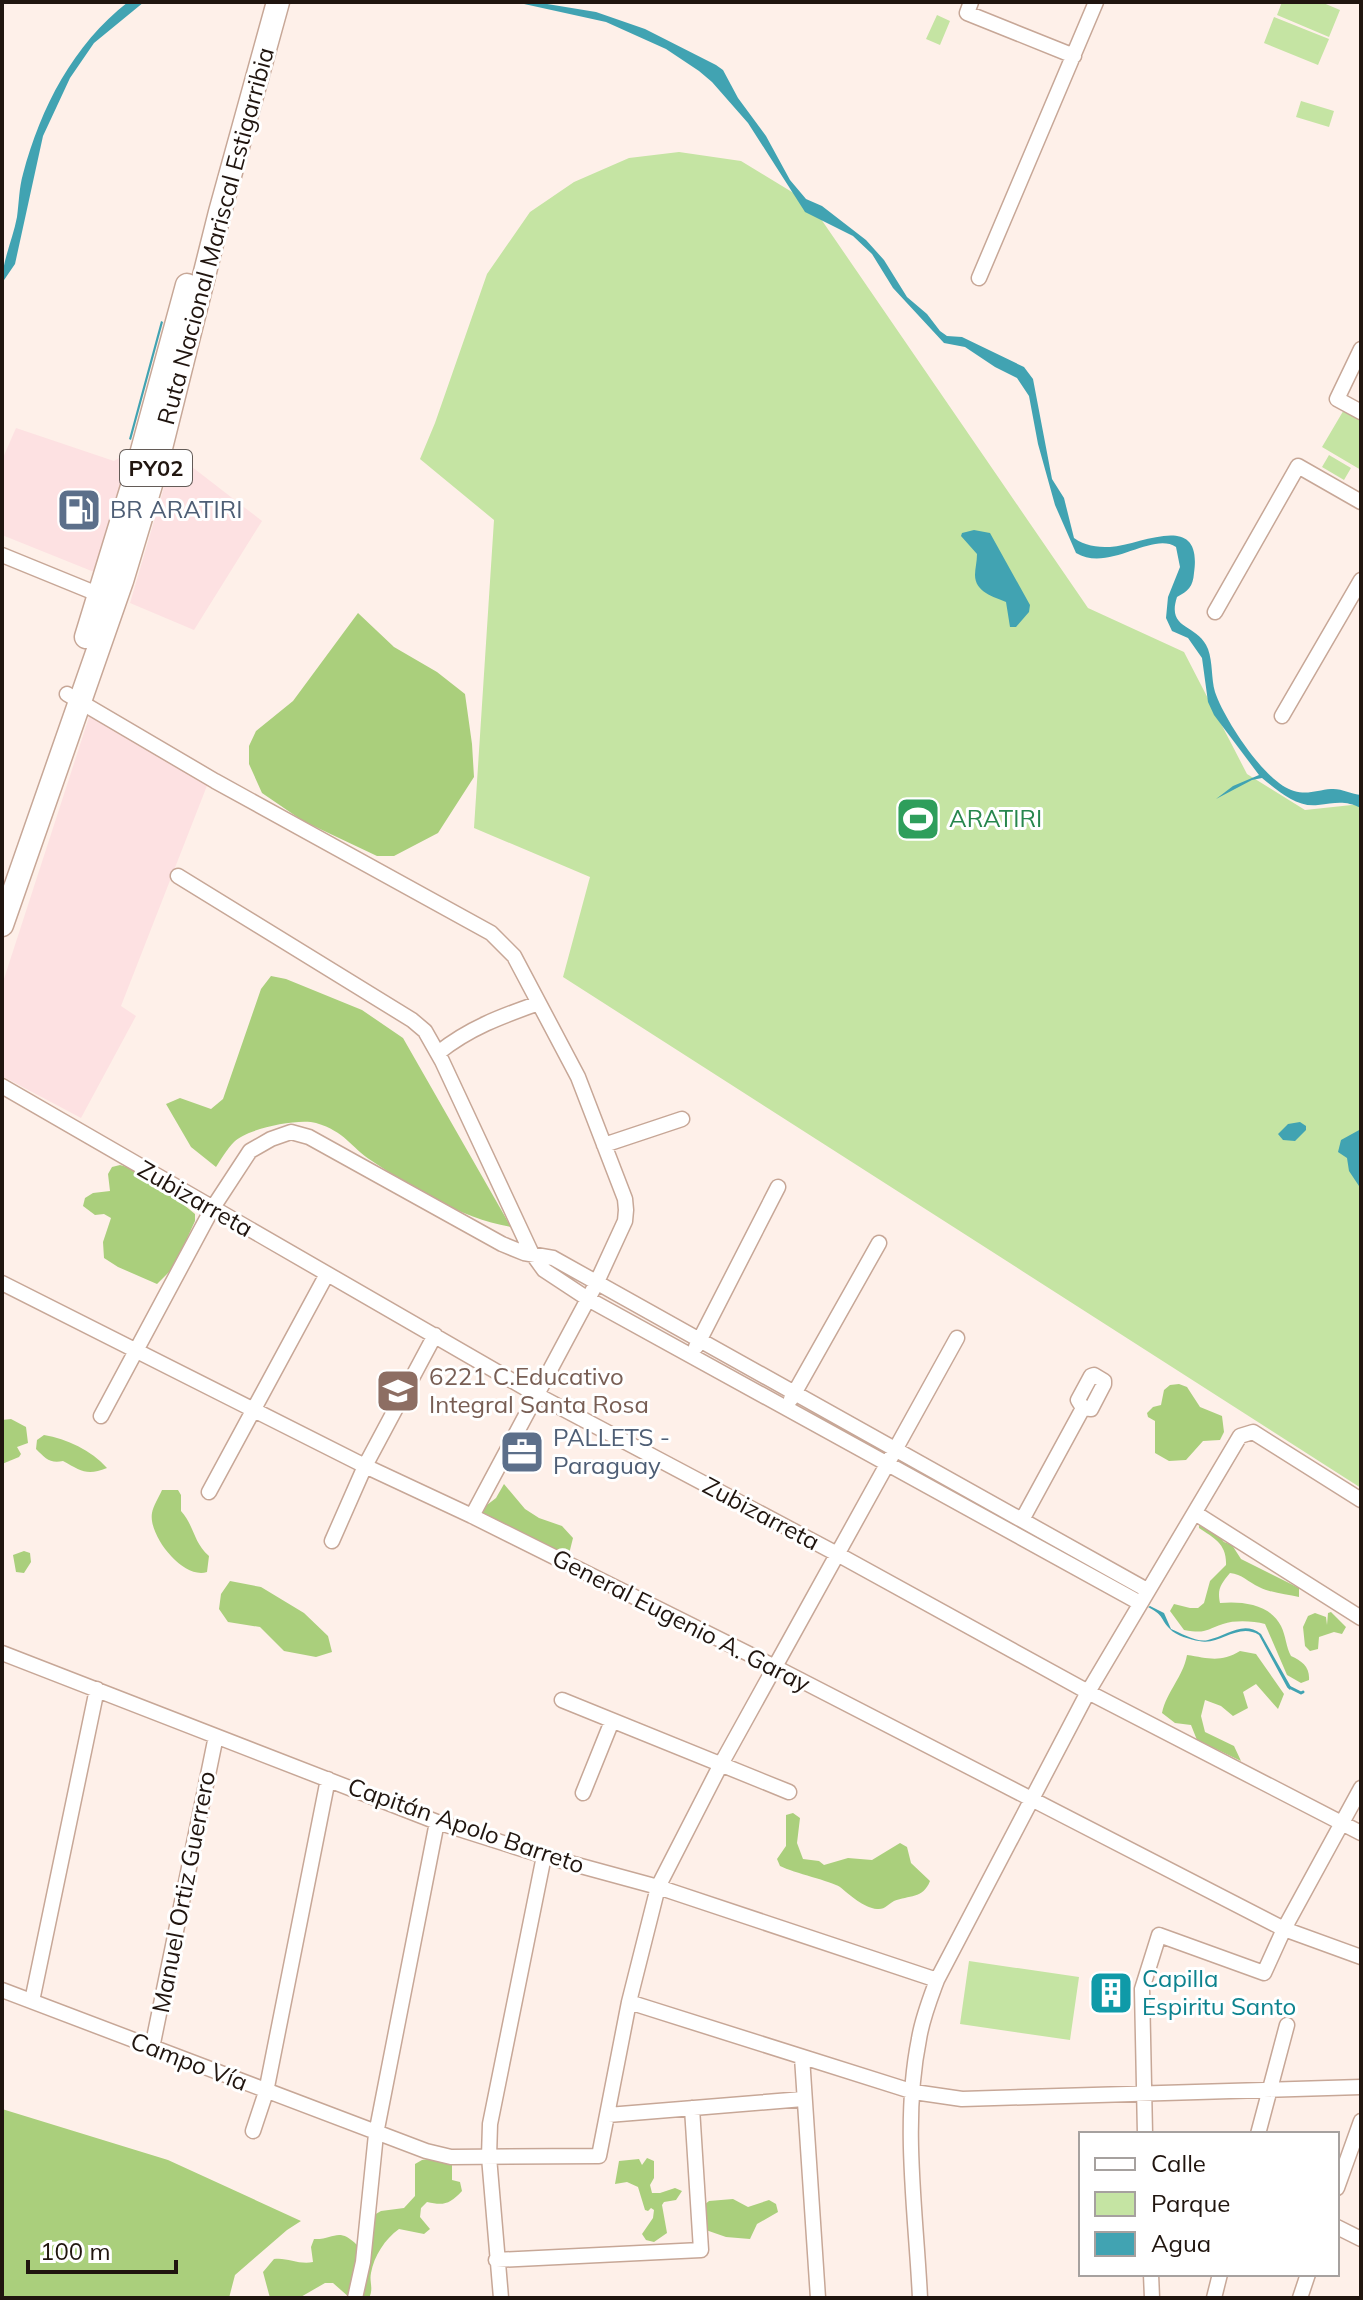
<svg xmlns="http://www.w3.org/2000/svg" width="1363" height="2300" viewBox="0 0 1363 2300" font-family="Mulish,sans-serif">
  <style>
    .commercial { fill: #fde1e2 }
    .green { fill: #c5e4a3 }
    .forest { fill: #aacf7c }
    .water { fill: #41a3b2 }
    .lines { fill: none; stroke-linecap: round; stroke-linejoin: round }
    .stream { stroke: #41a3b2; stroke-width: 3 }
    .minor-casing { stroke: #c7a797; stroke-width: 17 }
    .highway-casing { stroke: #c7a797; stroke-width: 25 }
    .minor { stroke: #fff; stroke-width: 14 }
    .highway { stroke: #fff; stroke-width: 22 }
    .labels { text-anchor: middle; stroke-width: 6; stroke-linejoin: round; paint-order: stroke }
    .shield { fill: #fff; stroke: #635b57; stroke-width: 2 }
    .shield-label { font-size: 22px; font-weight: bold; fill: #20150f }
    .street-label { font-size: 24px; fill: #20150f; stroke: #fff }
    .service-label { font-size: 24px; fill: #4e5e75; stroke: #fff; text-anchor: start }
    .leisure-label { font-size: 24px; fill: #27864d; stroke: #fff; text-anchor: start }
    .education-label { font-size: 24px; fill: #785e54; stroke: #fff; text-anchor: start }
    .culture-label { font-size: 24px; fill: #0d838f; stroke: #fff; text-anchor: start }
  </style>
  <rect width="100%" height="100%" fill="#fef0e9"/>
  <!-- commercial -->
  <path class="commercial" d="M16,428L114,461L137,447L99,574L2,535V460Z
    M174,453L262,521L194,630L130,603Z
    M91,711L210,778L121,1006L136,1016L81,1118L2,1076V985Z"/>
  <!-- green -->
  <path class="green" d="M1282,2H1321L1340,10L1329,37L1277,15Z
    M937,15L950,21L940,45L926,39Z
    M1274,17L1329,39L1318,65L1264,43Z
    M1301,101L1334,111L1329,127L1296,117Z
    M679,152L741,161L810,203L1088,608L1184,652L1247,774L1305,810L1361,804V1488L563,977L590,877L474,828L494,520L420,459L435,423L487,274L530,212L574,182L629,158Z
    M1345,408L1361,417V470L1322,447Z
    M1329,455L1351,468L1344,480L1322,467Z
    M969,1961L1079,1977L1070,2040L960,2024Z"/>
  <!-- forest -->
  <path class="forest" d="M358,613L394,647L437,672L465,694L472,744L474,777L438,833L394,856H377L303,821L262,793L249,764V746L256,731L293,701Z
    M271,976L286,979L362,1010L403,1038L511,1227C460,1218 414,1189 372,1161C349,1146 346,1132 316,1123C298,1118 246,1129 234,1142C227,1149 221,1159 216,1167L191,1147L166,1104L180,1098L211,1109L223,1099L261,989Z
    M120,1165L144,1172L195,1214V1221L174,1267L157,1284L118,1267L104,1258L103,1242L111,1218L104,1214L95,1215L83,1206L85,1198L93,1193L110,1191L108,1174L112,1167Z
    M1179,1384L1187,1387L1200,1407L1222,1416L1224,1432L1220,1440L1203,1441L1186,1460L1169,1461L1155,1453V1421L1148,1417L1147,1413L1153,1407L1161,1405L1164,1390L1170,1385Z
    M11,1419L26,1427L28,1443L17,1447L21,1454L19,1457L2,1464V1420Z
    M44,1435C67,1439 91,1450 107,1468C87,1476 81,1471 63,1461C50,1464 45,1458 36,1449L37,1440Z
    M504,1484L525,1509L539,1518L562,1526L573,1538L569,1554L561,1555L501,1532L490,1534L481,1516L483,1508L496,1498Z
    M162,1490H178L181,1495V1511C195,1527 193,1542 209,1556L207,1572C183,1580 148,1535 152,1513C153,1506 159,1497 162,1490Z
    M1199,1520L1213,1529L1224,1542L1232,1545L1241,1559L1299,1588V1597C1286,1594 1271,1593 1259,1587C1248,1582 1242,1574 1230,1573C1221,1584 1217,1589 1220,1603C1242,1601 1270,1604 1281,1626C1286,1636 1286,1647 1291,1656C1302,1661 1310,1667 1309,1680L1301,1683L1287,1675L1265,1624C1253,1621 1235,1620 1223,1624C1205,1630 1206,1634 1184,1630L1170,1611L1174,1604L1190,1608H1198L1204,1603L1210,1581L1226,1565C1227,1544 1214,1538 1199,1528Z
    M24,1551L30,1553L31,1562L24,1573L16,1572L13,1555Z
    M230,1581L261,1587L304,1613L328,1636L332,1652L316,1657L284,1651L260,1627L228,1622L219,1609L221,1594Z
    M1315,1613L1326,1617L1327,1625L1328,1613L1331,1612L1346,1627L1342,1634L1334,1632L1319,1637L1318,1649L1310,1651L1305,1646L1303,1627L1308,1616Z
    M1240,1651L1256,1654L1284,1694L1278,1709L1256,1684L1243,1692L1248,1708L1233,1716L1221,1706L1205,1700L1201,1716L1205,1732L1234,1746L1241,1761L1197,1740L1191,1725L1175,1723L1162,1713C1167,1691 1183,1677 1187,1655C1208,1658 1220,1663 1240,1651Z
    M793,1813L800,1818L797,1843L803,1859L819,1861L824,1865L848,1858L872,1860L900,1843L907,1847L911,1863L930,1881C923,1899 909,1895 894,1901C888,1904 885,1910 877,1909C864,1908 850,1895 840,1887C831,1881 794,1873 780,1866L777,1859L786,1846V1815Z
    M2,2109L168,2160L301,2221L287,2230L235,2275L229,2298H6L2,2295Z
    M647,2158L654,2161V2178L650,2185L652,2193H660L675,2188L682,2191L676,2200L664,2202L662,2205L667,2233L654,2242L646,2240L642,2234L653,2218L654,2210L651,2208L648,2211L645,2210L638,2187L627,2182L615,2184L619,2161L639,2159L642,2165Z
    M429,2159L445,2160L452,2164V2180L460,2182L462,2191C450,2204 444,2206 427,2202L421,2208L420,2217L430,2229L424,2234L399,2229C385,2239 374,2256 371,2273C369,2282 374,2288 369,2298H350L333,2283H325L299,2298H270L263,2272L274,2259C287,2257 299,2265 313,2262L311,2247L314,2239C334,2240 338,2226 357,2245L361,2244L374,2215L381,2211L404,2208L415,2196V2164L422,2160Z
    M733,2199L748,2207L769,2200L776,2204L778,2212L757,2224L750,2239L726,2237L703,2229L704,2205L709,2201Z"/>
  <!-- water -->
  <path class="water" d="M128,2H144L94,43L70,78L43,136L15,264L2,283C2,261 13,239 17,217C19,203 19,188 23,174C41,107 73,45 128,2Z
    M515,2H535L596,12L645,29L716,65L723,70L738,98L766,136L790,180L806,199L822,206L866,240L884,260L907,297L927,314L940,331L947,336L962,337L1024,367L1033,379L1052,479L1064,498L1074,538C1085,546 1096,547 1110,547C1142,545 1203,510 1194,573C1193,587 1188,591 1177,597C1166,631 1198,623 1208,649C1213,663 1211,678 1215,692C1224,719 1266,784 1294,791C1308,795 1318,790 1331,789C1341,788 1351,794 1361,795V808C1345,800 1335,803 1318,805C1297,808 1277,790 1262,778L1252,780L1216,799L1233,786L1259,775L1214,715L1208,702L1202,658L1188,638L1172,631L1166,618L1168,597L1180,567L1176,547C1152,531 1109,573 1076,553L1055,505L1038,444L1029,396L1017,378L995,367L965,347L944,343L893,288L872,254L853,236L805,212L748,123L712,82L699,71L666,49L606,22Z
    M161,321L163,322L131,440L129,439Z
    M974,530L990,533L1030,605L1029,612L1016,627H1010L1006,602C994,597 975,592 975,575C975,568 977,562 977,554L961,536L962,533Z
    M1300,1122L1306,1126V1130L1295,1141L1283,1140L1278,1134L1288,1124Z
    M1361,1129V1189L1349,1171L1347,1158L1338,1152L1341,1140Z
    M1150,1606L1164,1613L1171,1629C1181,1633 1197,1643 1208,1640C1227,1636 1243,1620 1261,1634L1291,1687L1290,1690L1287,1687L1259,1635C1238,1622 1220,1646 1199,1641C1191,1640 1175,1635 1170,1629C1159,1618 1166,1617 1148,1607Z"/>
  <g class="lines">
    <!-- stream -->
    <path class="stream" d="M1289,1687L1301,1693L1303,1692"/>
    <!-- minor casing -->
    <g class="minor-casing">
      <path id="minor" d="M971,2L967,13L1074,56
        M979,278L1096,2
        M1361,349L1337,399L1361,412
        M2,555L100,595
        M1215,612L1298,466L1361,502
        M67,694L215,781L491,933L514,956L578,1077L625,1199L626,1210L625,1221L596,1284L472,1516
        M1282,716L1361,580
        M178,876L412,1020L425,1031L442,1061L531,1252L544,1270L588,1299L1140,1603
        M438,1053C469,1028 502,1016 539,1003
        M2,1086L537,1395L839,1555L1088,1692L1361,1833
        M604,1145L682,1119
        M2,1283L365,1466L472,1516L775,1667L1284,1929L1361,1957
        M696,1347L778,1187
        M791,1399L879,1243
        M101,1416L212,1209L250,1151L271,1139L291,1132L309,1137L502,1244L524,1253L553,1258L1147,1590
        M209,1492L327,1274
        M1195,1513L1361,1618
        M1022,1520L1083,1408L1091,1409L1104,1384V1381L1094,1375L1091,1376L1078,1400L1083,1408
        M332,1541L365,1466L435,1335
        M2,1653L437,1822L544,1856L658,1887L937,1980
        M562,1700L789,1792
        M583,1793L612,1721
        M2,1990L426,2151L451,2157L599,2156L629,2002L658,1887L720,1766L957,1338
        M32,2001L97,1689
        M629,2002L914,2092L962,2099L1361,2087
        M152,2048L216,1736
        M802,2057L818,2298
        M608,2115L803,2099
        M253,2131L266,2092L328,1779
        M1145,2134L1142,1989L1159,1935L1264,1973L1284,1929L1361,1788
        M1258,2134L1287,2025
        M1337,2188L1361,2121
        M1337,2227L1361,2239
        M496,2260L701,2250L692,2108
        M1151,2274L1152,2298
        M355,2298L363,2262L376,2134L437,1822
        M501,2298L489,2157L490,2124L544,1856
        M920,2298C916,2213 902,2123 919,2039C922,2019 930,1999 937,1980L1088,1692L1240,1436L1253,1432L1361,1500
        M1214,2298L1220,2274
        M1300,2298L1308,2274"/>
    </g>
    <!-- highway casing -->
    <g class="highway-casing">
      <path id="highway" d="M86,637L134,480L187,285
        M2,925L122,581L156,468L220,212L278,2"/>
    </g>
    <!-- minor -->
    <use href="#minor" class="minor"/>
    <!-- highway -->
    <use href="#highway" class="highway"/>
  </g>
  <!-- icons -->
  <defs>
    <g id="fuel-square" transform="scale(2.3)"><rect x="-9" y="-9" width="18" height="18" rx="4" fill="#5c6f8a" stroke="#fff"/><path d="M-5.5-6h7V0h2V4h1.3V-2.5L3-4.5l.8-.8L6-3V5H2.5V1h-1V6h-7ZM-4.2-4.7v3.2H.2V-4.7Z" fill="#fff"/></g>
    <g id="stadium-square" transform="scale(2.3)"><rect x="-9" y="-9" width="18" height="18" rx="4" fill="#2e9e5b" stroke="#fff"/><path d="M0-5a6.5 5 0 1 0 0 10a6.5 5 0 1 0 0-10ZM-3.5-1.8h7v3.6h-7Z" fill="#fff"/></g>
    <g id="school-square" transform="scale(2.3)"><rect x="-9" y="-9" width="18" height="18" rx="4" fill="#8d6e63" stroke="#fff"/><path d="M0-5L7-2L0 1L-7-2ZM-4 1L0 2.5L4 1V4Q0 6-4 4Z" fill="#fff"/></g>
    <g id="office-square" transform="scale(2.3)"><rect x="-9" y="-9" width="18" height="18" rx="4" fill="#5c6f8a" stroke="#fff"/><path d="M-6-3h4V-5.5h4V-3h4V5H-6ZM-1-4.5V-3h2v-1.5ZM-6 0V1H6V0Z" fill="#fff"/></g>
    <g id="building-square" transform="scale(2.3)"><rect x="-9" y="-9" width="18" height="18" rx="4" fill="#0f9aa8" stroke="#fff"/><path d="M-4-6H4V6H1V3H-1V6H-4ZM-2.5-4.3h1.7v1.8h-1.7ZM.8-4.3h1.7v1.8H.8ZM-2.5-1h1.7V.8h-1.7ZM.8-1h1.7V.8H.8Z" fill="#fff"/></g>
  </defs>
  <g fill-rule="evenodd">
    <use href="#fuel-square" x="79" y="510"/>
    <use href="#stadium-square" x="918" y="819"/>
    <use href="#school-square" x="398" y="1391"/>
    <use href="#office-square" x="522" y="1452"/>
    <use href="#building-square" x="1111" y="1993"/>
  </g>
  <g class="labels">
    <!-- shield labels -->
    <rect class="shield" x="120" y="450" width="72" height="36" rx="6"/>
    <g class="shield-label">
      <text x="156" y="476">PY02</text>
    </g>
    <!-- street labels -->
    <g class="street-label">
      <text transform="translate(216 236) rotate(-75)" y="8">Ruta Nacional Mariscal Estigarribia</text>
      <text transform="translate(195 1199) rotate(30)" y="8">Zubizarreta</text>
      <text transform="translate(761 1514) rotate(28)" y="8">Zubizarreta</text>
      <text transform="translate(681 1621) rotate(27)" y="8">General Eugenio A. Garay</text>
      <text transform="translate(466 1826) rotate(19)" y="8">Capitán Apolo Barreto</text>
      <text transform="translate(184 1892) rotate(-79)" y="8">Manuel Ortiz Guerrero</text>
      <text transform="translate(189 2062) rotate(21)" y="8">Campo Vía</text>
    </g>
    <!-- service labels -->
    <g class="service-label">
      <text x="110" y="518">BR ARATIRI</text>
      <text x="553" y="1446">PALLETS -<tspan x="553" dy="28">Paraguay</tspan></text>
    </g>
    <!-- leisure labels -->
    <g class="leisure-label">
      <text x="949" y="827">ARATIRI</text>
    </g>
    <!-- education labels -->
    <g class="education-label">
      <text x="429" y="1385">6221 C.Educativo<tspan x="429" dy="28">Integral Santa Rosa</tspan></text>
    </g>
    <!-- culture labels -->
    <g class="culture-label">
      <text x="1142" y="1987">Capilla<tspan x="1142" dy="28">Espiritu Santo</tspan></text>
    </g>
  </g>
  <!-- border -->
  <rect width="1363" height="2300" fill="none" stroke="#20150f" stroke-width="8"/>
  <!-- legend -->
  <rect x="1079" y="2132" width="260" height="144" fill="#ffffff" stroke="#a6a19f" stroke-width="2"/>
  <rect x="1095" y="2158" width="40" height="12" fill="#ffffff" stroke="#a6a19f" stroke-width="2"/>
  <text x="1151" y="2172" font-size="24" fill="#20150f">Calle</text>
  <rect x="1095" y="2192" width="40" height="24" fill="#c5e4a3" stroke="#a6a19f" stroke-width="2"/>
  <text x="1151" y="2212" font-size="24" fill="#20150f">Parque</text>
  <rect x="1095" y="2232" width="40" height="24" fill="#41a3b2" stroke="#a6a19f" stroke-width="2"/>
  <text x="1151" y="2252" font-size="24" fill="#20150f">Agua</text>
  <!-- scale -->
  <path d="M28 2260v12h148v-12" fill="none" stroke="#20150f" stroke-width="4"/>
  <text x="40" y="2260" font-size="24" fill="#20150f" stroke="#ffffff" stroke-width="6" paint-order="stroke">100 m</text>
</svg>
